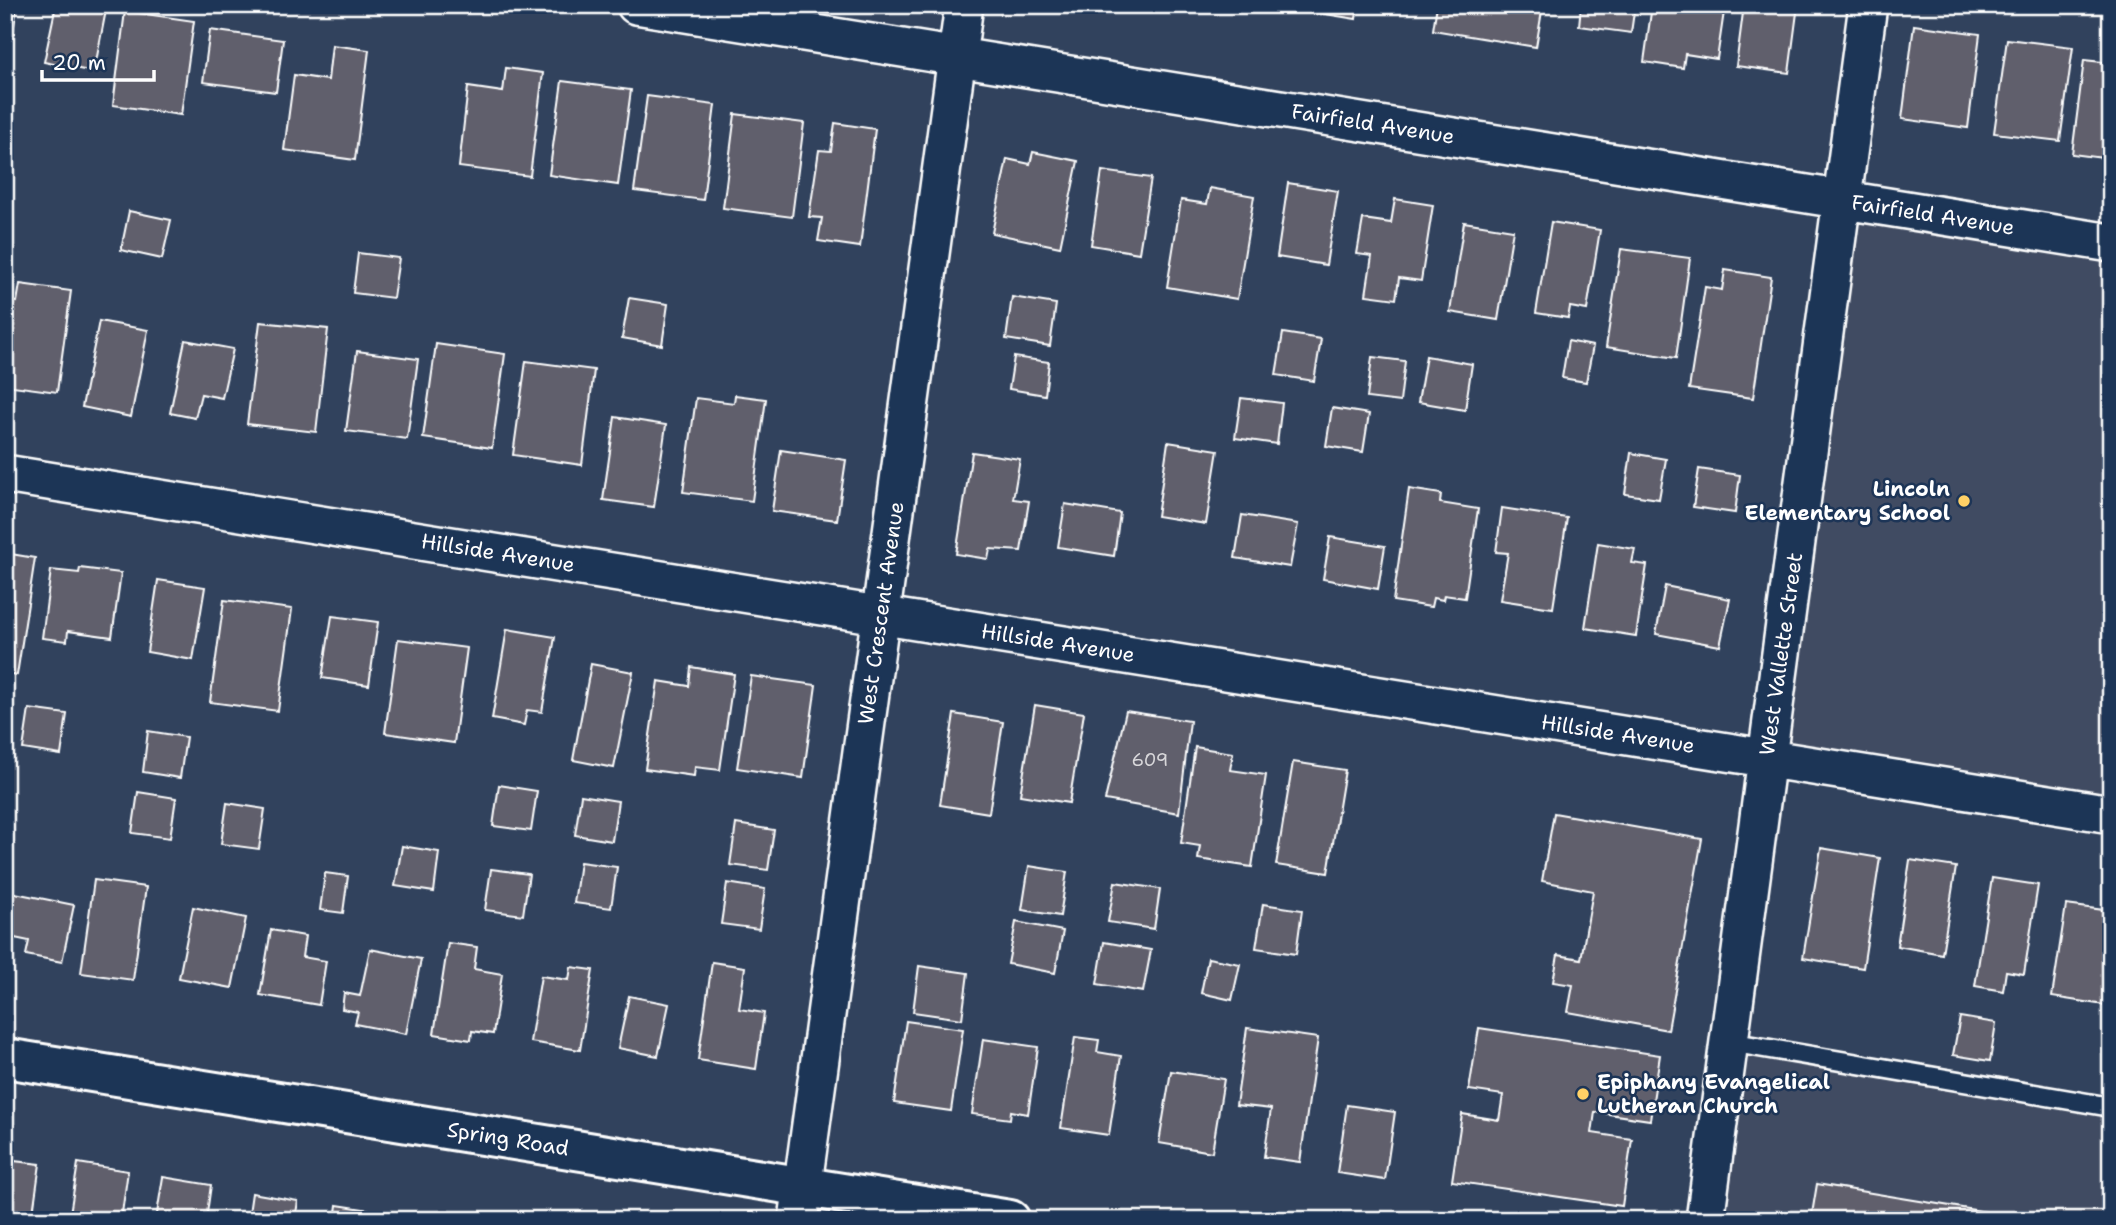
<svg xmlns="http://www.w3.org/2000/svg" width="2116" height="1225" viewBox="0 0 2116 1225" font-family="'Shantell Sans',sans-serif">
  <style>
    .built { fill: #3f4b62 }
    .building { fill: #615f6c; stroke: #fff; stroke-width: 2 }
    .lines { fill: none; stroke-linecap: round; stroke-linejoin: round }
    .service-casing { stroke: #fff; stroke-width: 23 }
    .minor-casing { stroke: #fff; stroke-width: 42 }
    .tertiary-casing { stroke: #fff; stroke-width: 44 }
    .service { stroke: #1d3557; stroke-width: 18 }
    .minor { stroke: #1d3557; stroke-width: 37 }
    .tertiary { stroke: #1d3557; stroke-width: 38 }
    .poi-dot { fill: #ffd166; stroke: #1d3557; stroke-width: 2.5 }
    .labels { text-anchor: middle; stroke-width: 5; stroke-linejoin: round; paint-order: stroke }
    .number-label { font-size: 18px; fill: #d8d7da }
    .street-label { font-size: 21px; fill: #fff; stroke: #1d3557 }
    .poi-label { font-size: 21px; font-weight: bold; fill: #fff; stroke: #1d3557; text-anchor: end }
  </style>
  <rect width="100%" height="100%" fill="#31425d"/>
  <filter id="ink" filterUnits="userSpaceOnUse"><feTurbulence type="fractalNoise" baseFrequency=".0143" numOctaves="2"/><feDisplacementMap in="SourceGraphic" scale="14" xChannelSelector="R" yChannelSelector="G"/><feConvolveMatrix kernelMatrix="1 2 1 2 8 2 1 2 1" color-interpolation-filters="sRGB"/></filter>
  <g filter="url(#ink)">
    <!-- built -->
    <path class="built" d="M1857,216L2111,258V798L1784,745Z
      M1744,1036L2111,1100V1220H1716Z"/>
    <!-- building -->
    <path class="building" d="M5,5H17L5,89Z
      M56,5H107L94,72L44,62Z
      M1308,5H1358L1356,19L1307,11Z
      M1437,5H1543L1536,47L1433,30Z
      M1581,5H1635L1631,33L1579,26Z
      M1652,5H1725L1717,59L1685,54L1683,68L1644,62Z
      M1744,5H1798L1789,73L1736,66Z
      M125,11L194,21L181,115L113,105Z
      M1914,25L1980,34L1968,128L1902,119Z
      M210,30L283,40L276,92L203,82Z
      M2007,39L2073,47L2060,141L1994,133Z
      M332,45L369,50L355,160L284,150L294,75L328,80Z
      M2084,60L2111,63V159L2072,154Z
      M506,68L543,73L530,176L459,167L468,87L503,92Z
      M562,81L631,90L618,185L549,175Z
      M647,96L715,105L703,200L634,191Z
      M735,114L804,123L792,217L723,208Z
      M835,123L875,129L860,247L818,241L822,218L809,217L819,150L831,151Z
      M1033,152L1078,161L1060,247L992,233L1007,159L1030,164Z
      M1102,171L1151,178L1139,253L1091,245Z
      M1288,183L1338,191L1326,265L1277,257Z
      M1210,188L1254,196L1237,299L1167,287L1181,200L1207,204Z
      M1395,199L1433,205L1421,281L1399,278L1396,299L1366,295L1372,256L1357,254L1363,219L1391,223Z
      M129,211L171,220L162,259L121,250Z
      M1464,222L1513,230L1498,320L1450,312Z
      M1551,222L1600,230L1587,310L1570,307L1568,318L1536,313Z
      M1621,249L1690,258L1676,358L1606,347Z
      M358,253L399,258L393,298L353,293Z
      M1725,270L1771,277L1753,398L1689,389L1705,287L1722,290Z
      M20,284L71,291L57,392L5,385V300L17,302Z
      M1012,297L1056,304L1050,346L1006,339Z
      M629,298L668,304L662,345L622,338Z
      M99,321L148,330L131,417L82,407Z
      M260,322L328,329L316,432L247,424Z
      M1283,333L1321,339L1314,381L1276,375Z
      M185,340L233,349L222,398L201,394L195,418L170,413Z
      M1568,341L1593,346L1586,382L1562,378Z
      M436,344L505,354L492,448L423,438Z
      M357,351L418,359L407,439L346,431Z
      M1426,356L1472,364L1465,410L1418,402Z
      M1014,357L1049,362L1045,395L1009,389Z
      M1372,357L1405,361L1400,402L1367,398Z
      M526,361L594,370L582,465L513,455Z
      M735,395L766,399L752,501L683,492L696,398L734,403Z
      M1241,398L1282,403L1277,444L1235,438Z
      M1332,408L1369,414L1363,452L1326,446Z
      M615,417L666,425L654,507L603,500Z
      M1168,442L1218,450L1206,524L1157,516Z
      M781,450L846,460L837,520L772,511Z
      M972,452L1020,459L1013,499L1029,501L1021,551L990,549L988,559L956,554Z
      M1631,453L1666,459L1659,499L1625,494Z
      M1699,469L1740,475L1735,513L1693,507Z
      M1409,489L1441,494L1440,503L1478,509L1465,598L1444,595L1443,600L1433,598L1431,607L1393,601Z
      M1065,504L1120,513L1114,556L1058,547Z
      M1502,508L1567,518L1553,608L1500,600L1508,553L1496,552Z
      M1242,515L1298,524L1290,567L1235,558Z
      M1330,537L1385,546L1378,589L1323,579Z
      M1598,543L1635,549L1632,563L1647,565L1636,636L1585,628Z
      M5,553L35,558L17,675L5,673Z
      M80,568L121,573L112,637L68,631L67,641L42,638L51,570L79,573Z
      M158,580L205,587L193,660L147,652Z
      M1665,586L1730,599L1720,646L1656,634Z
      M224,600L292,609L278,711L210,702Z
      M332,616L378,622L369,685L322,678Z
      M507,629L555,637L542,712L527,710L524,725L492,719Z
      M398,639L467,648L454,743L385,733Z
      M591,664L633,672L614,768L573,760Z
      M691,667L734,674L720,770L695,767L694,776L645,769L658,681L689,686Z
      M751,676L816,685L803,778L737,768Z
      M1035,705L1084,713L1069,803L1020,795Z
      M29,709L67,714L61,755L23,749Z
      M1126,711L1190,721L1179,813L1105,800Z
      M954,714L1003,722L989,813L940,805Z
      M148,731L186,737L180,778L143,772Z
      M1195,747L1233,753L1230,770L1266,775L1252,867L1198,859L1200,846L1181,843Z
      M1293,762L1345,770L1328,873L1276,865Z
      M499,785L537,791L531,831L493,826Z
      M138,792L176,798L170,838L132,833Z
      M581,795L618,801L612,841L575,835Z
      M227,803L265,809L259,849L221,844Z
      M1554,813L1702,839L1668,1030L1568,1012L1573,985L1553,982L1558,955L1581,959L1593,891L1542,881Z
      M736,824L774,830L768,870L730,865Z
      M402,846L439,852L434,892L395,886Z
      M1821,848L1880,858L1863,968L1803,958Z
      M1910,860L1956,867L1942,954L1897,946Z
      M580,862L617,867L611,908L574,903Z
      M1029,866L1067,872L1060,916L1022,910Z
      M491,869L529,874L523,915L485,910Z
      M325,873L348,876L343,913L320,910Z
      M1992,878L2038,885L2024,974L2006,971L2003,991L1975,986Z
      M94,880L146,887L133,980L81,973Z
      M1115,882L1160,889L1154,929L1108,922Z
      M727,883L765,889L759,929L721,924Z
      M10,892L74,905L62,962L26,955L29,941L5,936V915Z
      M1263,904L1302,910L1296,954L1256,948Z
      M2066,905L2111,911V1006L2052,997Z
      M193,907L246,918L232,988L179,978Z
      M1016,922L1063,931L1055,973L1008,964Z
      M271,930L305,936L302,957L326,961L319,1005L260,995Z
      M1104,942L1151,950L1143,992L1097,984Z
      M448,943L477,947L474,969L502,974L493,1034L472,1031L471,1040L434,1034Z
      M370,949L421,959L406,1034L355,1024L358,1012L342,1009L344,993L360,996Z
      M1208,958L1240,964L1232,1000L1201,993Z
      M712,962L745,967L739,1009L764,1013L756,1069L698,1060Z
      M919,966L968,973L962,1019L913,1012Z
      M571,967L593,970L580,1050L530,1042L541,976L569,980Z
      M629,996L669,1004L658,1056L618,1048Z
      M1960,1017L1996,1023L1990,1061L1953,1055Z
      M906,1021L963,1029L951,1111L894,1103Z
      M1247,1028L1318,1038L1300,1162L1264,1157L1271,1109L1236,1105Z
      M1479,1028L1660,1055L1650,1120L1595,1112L1592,1133L1632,1139L1622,1206L1452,1181L1462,1114L1499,1120L1503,1095L1469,1090Z
      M1075,1037L1099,1040L1097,1052L1121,1056L1109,1135L1061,1128Z
      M983,1039L1038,1047L1028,1114L1011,1111L1010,1119L972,1114Z
      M1171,1071L1224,1079L1212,1152L1159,1143Z
      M1347,1105L1395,1112L1385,1180L1337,1173Z
      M5,1160L40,1164L32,1220H5Z
      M78,1163L128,1171L121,1220H69Z
      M163,1177L211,1185L206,1220H156Z
      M1817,1184L2035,1220H1811Z
      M252,1193L298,1201L295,1220H248Z
      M337,1205L384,1212L383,1220H335Z"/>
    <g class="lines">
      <!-- service casing -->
      <g class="service-casing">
        <path id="service" d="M1729,1042L2111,1107"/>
      </g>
      <!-- minor casing -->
      <g class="minor-casing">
        <path id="minor" d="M636,5L2111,243
          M5,474L2111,814
          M798,1220L964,5
          M1705,1220L1868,5"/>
      </g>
      <!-- tertiary casing -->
      <g class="tertiary-casing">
        <path id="tertiary" d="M5,1058L1010,1220"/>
      </g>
      <!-- service -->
      <use href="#service" class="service"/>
      <!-- minor -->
      <use href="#minor" class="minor"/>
      <!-- tertiary -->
      <use href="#tertiary" class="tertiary"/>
    </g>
  </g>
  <!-- markers -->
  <g class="poi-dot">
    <circle cx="1964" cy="501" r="7"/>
    <circle cx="1583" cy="1094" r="7"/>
  </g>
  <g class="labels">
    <!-- number labels -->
    <g class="number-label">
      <text x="1150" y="766">609</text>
    </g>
    <!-- street labels -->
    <g class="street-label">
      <text transform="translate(1373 124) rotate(9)" y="7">Fairfield Avenue</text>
      <text transform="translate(1933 215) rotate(9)" y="7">Fairfield Avenue</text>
      <text transform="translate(498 553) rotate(9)" y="7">Hillside Avenue</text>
      <text transform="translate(881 613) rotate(-82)" y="7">West Crescent Avenue</text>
      <text transform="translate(1058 643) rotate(9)" y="7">Hillside Avenue</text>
      <text transform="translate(1781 654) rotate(-82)" y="7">West Vallette Street</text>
      <text transform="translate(1618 734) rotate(9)" y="7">Hillside Avenue</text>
      <text transform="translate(508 1139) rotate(9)" y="7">Spring Road</text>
    </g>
    <!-- poi labels -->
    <g class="poi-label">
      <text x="1950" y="496">Lincoln<tspan x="1950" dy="24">Elementary School</tspan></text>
      <text x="1597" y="1089" text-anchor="start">Epiphany Evangelical<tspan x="1597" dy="24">Lutheran Church</tspan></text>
    </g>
  </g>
  <!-- margin -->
  <rect width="2116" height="1225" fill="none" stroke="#1d3557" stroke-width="28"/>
  <rect x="14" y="14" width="2088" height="1197" fill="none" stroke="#fff" stroke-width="2.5" filter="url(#ink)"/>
  <!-- scale -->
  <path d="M42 70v10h112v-10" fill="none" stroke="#ffffff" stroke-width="3.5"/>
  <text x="52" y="70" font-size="21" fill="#ffffff" stroke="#1d3557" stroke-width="5" paint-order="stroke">20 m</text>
</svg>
